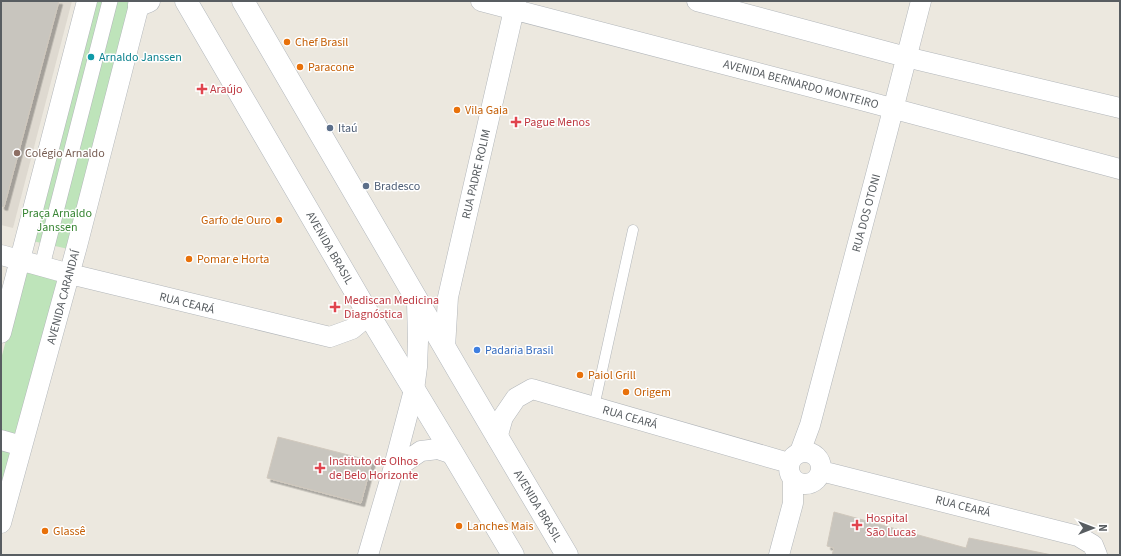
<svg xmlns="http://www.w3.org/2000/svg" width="1121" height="556" viewBox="0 0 1121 556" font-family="'Source Sans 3',sans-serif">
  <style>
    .education { fill: #ded9d0 }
    .green { fill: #bee4ba }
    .building { fill: #c8c5be; stroke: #d0c8bd; filter: url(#shadow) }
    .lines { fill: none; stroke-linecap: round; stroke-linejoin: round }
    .service-casing { stroke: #b2b6ba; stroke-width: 11 }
    .pedestrian-casing { stroke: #b2b6ba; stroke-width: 16 }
    .minor-casing { stroke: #b2b6ba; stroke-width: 21 }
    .secondary-casing { stroke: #b3b8bd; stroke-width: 23 }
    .service { stroke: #fff; stroke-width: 10 }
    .pedestrian { stroke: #fff; stroke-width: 15 }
    .minor { stroke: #fff; stroke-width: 20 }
    .secondary { stroke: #fff; stroke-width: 22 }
    .food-dot { fill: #e8710a; stroke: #fff; stroke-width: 1.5 }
    .culture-dot { fill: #0f9aa8; stroke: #fff; stroke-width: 1.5 }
    .health-dot { fill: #e0444e; stroke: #fff; stroke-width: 1.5 }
    .service-dot { fill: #5c6f8a; stroke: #fff; stroke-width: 1.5 }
    .education-dot { fill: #8d6e63; stroke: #fff; stroke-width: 1.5 }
    .shop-dot { fill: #3f7fe0; stroke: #fff; stroke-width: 1.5 }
    .labels { text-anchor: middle; stroke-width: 3; stroke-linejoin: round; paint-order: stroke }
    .food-label { font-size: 12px; fill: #c56008; stroke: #fff; text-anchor: start }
    .culture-label { font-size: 12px; fill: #0d838f; stroke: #fff; text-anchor: start }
    .street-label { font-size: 12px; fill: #585d61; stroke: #fff }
    .health-label { font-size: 12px; fill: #be3a42; stroke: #fff; text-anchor: start }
    .service-label { font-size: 12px; fill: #4e5e75; stroke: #fff; text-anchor: start }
    .education-label { font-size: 12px; fill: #785e54; stroke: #fff; text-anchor: start }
    .park-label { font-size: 12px; fill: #378533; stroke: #fff }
    .shop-label { font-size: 12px; fill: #366cbe; stroke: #fff; text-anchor: start }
  </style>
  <defs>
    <filter id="shadow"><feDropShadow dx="3.5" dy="3.5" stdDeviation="0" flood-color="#0004"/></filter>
  </defs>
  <rect width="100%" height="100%" fill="#ece8df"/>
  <!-- education -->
  <path class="education" d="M1,1H72L13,228L1,225Z"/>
  <!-- green -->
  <path class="green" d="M92,1H134L73,250L28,240Z
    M25,269L60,278L17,439L1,435V359Z
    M1,446L14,450L1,498Z"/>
  <!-- building -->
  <path class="building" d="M1,1H59L4,207L1,206Z
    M278,437L372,461L361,503L267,478Z
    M834,512L966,548L969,538L1052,555H832L834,548L827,546Z"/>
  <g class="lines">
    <!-- service casing -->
    <g class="service-casing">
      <path id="service" d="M594,407L633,230"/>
    </g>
    <!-- pedestrian casing -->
    <g class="pedestrian-casing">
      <path id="pedestrian" d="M42,266L110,1"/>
    </g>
    <!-- minor casing -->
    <g class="minor-casing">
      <path id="minor" d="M481,1L865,101L1120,169
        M697,1L906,57L1120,108
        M1,255L70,274L330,337L352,329L369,315
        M1,333L87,1
        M445,348L448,297L516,1
        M497,438L503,417L516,398L532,389L789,463
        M1,440L22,446
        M789 468a16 16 0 1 1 32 0a16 16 0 1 1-32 0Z
        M800,452L810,425L888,129L921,1
        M393,470L421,451L438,449L453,454
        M821,471L1078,536L1093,545L1097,555
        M1,523L77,246L139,5V1
        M368,555L393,470L414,390L417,367L418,341L417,302
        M779,555L793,503V480"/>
    </g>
    <!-- secondary casing -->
    <g class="secondary-casing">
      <path id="secondary" d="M186,1L369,315L453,454L513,555
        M243,1L459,372L567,555
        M139,5L149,1"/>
    </g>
    <!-- service -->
    <use href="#service" class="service"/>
    <!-- pedestrian -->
    <use href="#pedestrian" class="pedestrian"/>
    <!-- minor -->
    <use href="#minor" class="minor"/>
    <!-- secondary -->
    <use href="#secondary" class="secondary"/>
  </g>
  <!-- markers -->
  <g class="food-dot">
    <circle cx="287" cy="42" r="4"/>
    <circle cx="300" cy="67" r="4"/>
    <circle cx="457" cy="110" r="4"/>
    <circle cx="279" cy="220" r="4"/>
    <circle cx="189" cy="259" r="4"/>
    <circle cx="580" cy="375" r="4"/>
    <circle cx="626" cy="392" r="4"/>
    <circle cx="459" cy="526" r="4"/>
    <circle cx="45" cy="531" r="4"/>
  </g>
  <circle class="culture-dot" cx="91" cy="57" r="4"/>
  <g class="health-dot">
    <path d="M200 83h4v4h4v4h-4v4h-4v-4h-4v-4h4z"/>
    <path d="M514 116h4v4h4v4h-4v4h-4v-4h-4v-4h4z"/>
    <path d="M333 301h4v4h4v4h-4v4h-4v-4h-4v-4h4z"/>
    <path d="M318 462h4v4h4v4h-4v4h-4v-4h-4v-4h4z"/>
    <path d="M855 519h4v4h4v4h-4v4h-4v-4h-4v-4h4z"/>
  </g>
  <g class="service-dot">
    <circle cx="330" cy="128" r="4"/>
    <circle cx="366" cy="186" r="4"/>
  </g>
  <circle class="education-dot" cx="17" cy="153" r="4"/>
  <circle class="shop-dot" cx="477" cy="350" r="4"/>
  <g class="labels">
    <!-- food labels -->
    <g class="food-label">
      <text x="295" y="46">Chef Brasil</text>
      <text x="308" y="71">Paracone</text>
      <text x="465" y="114">Vila Gaia</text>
      <text x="271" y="224" text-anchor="end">Garfo de Ouro</text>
      <text x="197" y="263">Pomar e Horta</text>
      <text x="588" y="379">Paiol Grill</text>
      <text x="634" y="396">Origem</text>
      <text x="467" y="530">Lanches Mais</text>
      <text x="53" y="535">Glassê</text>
    </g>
    <!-- culture labels -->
    <g class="culture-label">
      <text x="99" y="61">Arnaldo Janssen</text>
    </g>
    <!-- street labels -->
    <g class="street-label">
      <text transform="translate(801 84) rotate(15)" y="4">AVENIDA BERNARDO MONTEIRO</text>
      <text transform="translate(476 174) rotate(-77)" y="4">RUA PADRE ROLIM</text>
      <text transform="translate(866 213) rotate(-75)" y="4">RUA DOS OTONI</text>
      <text transform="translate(330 248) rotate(60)" y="4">AVENIDA BRASIL</text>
      <text transform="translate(63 297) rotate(-75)" y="4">AVENIDA CARANDAÍ</text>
      <text transform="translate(187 303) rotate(14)" y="4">RUA CEARÁ</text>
      <text transform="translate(630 417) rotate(16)" y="4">RUA CEARÁ</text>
      <text transform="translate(538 506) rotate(59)" y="4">AVENIDA BRASIL</text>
      <text transform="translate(963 506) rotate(14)" y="4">RUA CEARÁ</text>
    </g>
    <!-- health labels -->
    <g class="health-label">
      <text x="210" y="93">Araújo</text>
      <text x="524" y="126">Pague Menos</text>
      <text x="344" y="304">Mediscan Medicina<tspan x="344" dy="14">Diagnóstica</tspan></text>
      <text x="329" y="465">Instituto de Olhos<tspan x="329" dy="14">de Belo Horizonte</tspan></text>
      <text x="866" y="522">Hospital<tspan x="866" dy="14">São Lucas</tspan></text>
    </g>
    <!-- service labels -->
    <g class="service-label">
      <text x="338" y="132">Itaú</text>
      <text x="374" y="190">Bradesco</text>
    </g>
    <!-- education labels -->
    <g class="education-label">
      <text x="25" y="157">Colégio Arnaldo</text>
    </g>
    <!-- park labels -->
    <g class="park-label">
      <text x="57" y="217">Praça Arnaldo<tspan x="57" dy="14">Janssen</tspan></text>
    </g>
    <!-- shop labels -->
    <g class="shop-label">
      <text x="485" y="354">Padaria Brasil</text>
    </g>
  </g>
  <!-- border -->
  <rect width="1121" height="556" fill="none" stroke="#585d61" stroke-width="4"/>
  <!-- north arrow -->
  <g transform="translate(1093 528) rotate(90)" stroke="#ffffff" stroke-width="3" paint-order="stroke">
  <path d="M0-3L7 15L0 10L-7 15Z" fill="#585d61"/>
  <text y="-6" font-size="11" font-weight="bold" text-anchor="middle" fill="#585d61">N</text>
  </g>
</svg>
